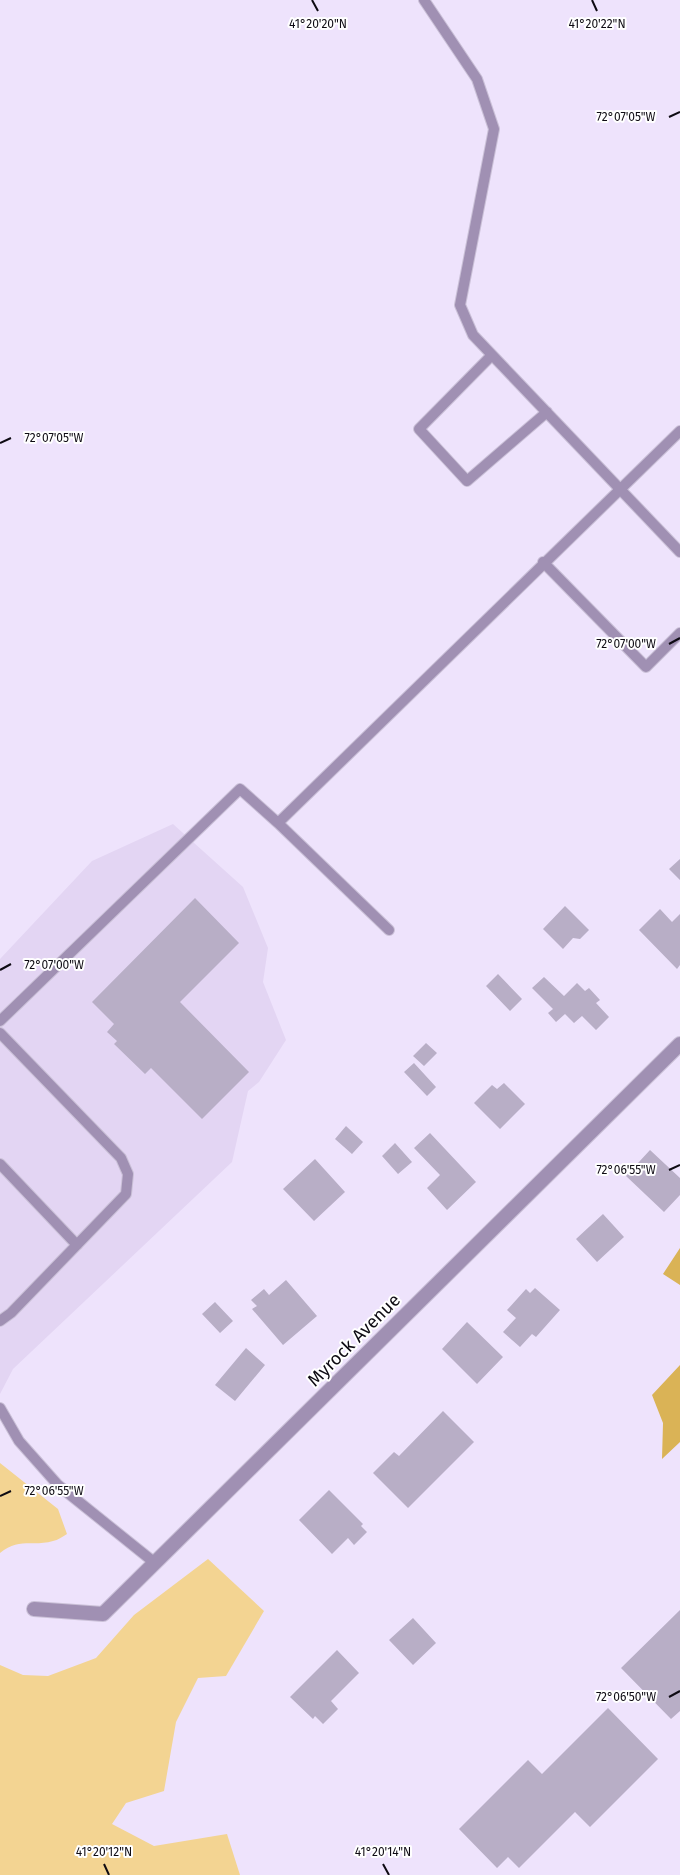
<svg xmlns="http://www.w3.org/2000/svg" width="680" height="1875" viewBox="0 0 680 1875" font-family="'Fira Sans',sans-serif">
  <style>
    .built { fill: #e3d5f3 }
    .green { fill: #f3d492 }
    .forest { fill: #dab356 }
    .building { fill: #b8aec6 }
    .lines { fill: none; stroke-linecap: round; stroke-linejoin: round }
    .service-casing { stroke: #cac0d7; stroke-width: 12 }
    .minor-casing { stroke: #cac0d7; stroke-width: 16 }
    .service { stroke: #a090b3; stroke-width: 10 }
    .minor { stroke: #a090b3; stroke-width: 14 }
    .ticks { fill: none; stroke: #0e0b13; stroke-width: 2 }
    .labels { text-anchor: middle; stroke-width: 4; stroke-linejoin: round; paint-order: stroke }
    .street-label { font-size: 18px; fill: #0e0b13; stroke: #fff }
    .ticks-label { font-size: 12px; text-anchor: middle; fill: #0e0b13; stroke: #fff; stroke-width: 4; stroke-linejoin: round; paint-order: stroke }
  </style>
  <rect width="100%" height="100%" fill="#eee3fc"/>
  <!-- built -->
  <path class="built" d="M173,824L243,887L268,948L263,982L286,1040L259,1082L248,1091L232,1162L13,1369L0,1394V959L92,861Z"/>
  <!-- green -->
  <path class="green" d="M0,1463L58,1509L67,1534C62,1537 58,1540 53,1541C33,1547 19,1537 0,1553Z
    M208,1559L264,1611L226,1676L198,1678L176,1722L164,1791L126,1803L112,1824L154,1846L227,1834L240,1875H0V1665L23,1675L48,1676L96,1658L134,1615Z"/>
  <!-- forest -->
  <path class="forest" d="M680,1248V1285L663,1274Z
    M680,1365V1442L662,1459L663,1423L652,1395Z"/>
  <!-- building -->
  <path class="building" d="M680,859V880L669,869Z
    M195,898L239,943L180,1002L249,1072L202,1119L151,1068L145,1074L114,1044L117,1041L107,1032L114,1024L92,1002Z
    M565,906L589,930L580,939L573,938L563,949L543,929Z
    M660,909L672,922L680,914V965L677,969L639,930Z
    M498,974L522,999L510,1011L486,986Z
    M544,977L564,996L577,983L585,991L589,988L600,1000L596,1003L609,1017L596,1030L582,1016L574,1023L565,1014L556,1022L548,1013L553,1009L532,988Z
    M426,1043L437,1053L424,1066L413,1056Z
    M414,1063L436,1087L427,1096L404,1072Z
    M504,1083L525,1104L500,1129L474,1103L492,1085L497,1089Z
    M346,1126L363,1142L352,1154L335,1139Z
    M430,1133L476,1182L447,1210L427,1188L440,1175L414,1148Z
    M395,1143L412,1162L398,1174L382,1156Z
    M650,1150L680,1178V1195L664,1212L626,1176Z
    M315,1159L345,1192L314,1221L283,1189Z
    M603,1214L624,1237L597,1262L576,1239Z
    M286,1280L317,1316L283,1345L252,1309L257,1306L251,1300L264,1289L269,1295Z
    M535,1288L560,1310L536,1337L532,1334L520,1347L503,1332L516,1318L507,1310L526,1289L530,1293Z
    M215,1302L233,1321L220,1333L202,1314Z
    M467,1322L503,1357L477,1384L442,1349Z
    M246,1348L265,1365L235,1401L215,1385Z
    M443,1411L474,1442L408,1508L373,1473L394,1452L399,1456Z
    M329,1490L363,1524L361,1526L367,1532L354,1545L348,1538L332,1554L299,1520Z
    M680,1610V1711L671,1719L621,1668Z
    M413,1618L436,1643L413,1665L389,1640Z
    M337,1650L359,1673L331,1701L338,1709L323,1724L315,1716L313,1719L290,1697Z
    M608,1708L658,1759L590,1827L575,1812L519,1868L508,1857L497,1868L459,1829L528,1760L542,1774Z"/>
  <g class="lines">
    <!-- service casing -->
    <g class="service-casing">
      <path id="service" d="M424,0L477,79L494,129L460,305L473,335L680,552
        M492,355L419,429L467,481L547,412
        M543,562L646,667L680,633
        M389,930L278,823L680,431
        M0,1021L240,789L278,823
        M0,1033L121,1158L128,1174L126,1194L11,1313L0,1321
        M0,1164L77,1245
        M0,1408L19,1441L58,1485L155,1563"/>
    </g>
    <!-- minor casing -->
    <g class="minor-casing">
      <path id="minor" d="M34,1609L103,1614L680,1044"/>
    </g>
    <!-- service -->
    <use href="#service" class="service"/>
    <!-- minor -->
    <use href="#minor" class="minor"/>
  </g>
  <!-- ticks -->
  <path class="ticks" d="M312,0L318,11M592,0L597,11M669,117L680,112M0,443L11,438M669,644L680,638M0,970L11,964M669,1170L680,1165M0,1496L11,1491M669,1697L680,1691M104,1864L109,1875M383,1864L389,1875"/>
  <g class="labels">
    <!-- street labels -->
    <g class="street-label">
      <text transform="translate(354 1340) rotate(-45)" y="6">Myrock Avenue</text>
    </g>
  </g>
  <g class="ticks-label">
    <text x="318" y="28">41°20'20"N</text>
    <text x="597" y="28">41°20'22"N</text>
    <text x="626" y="121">72°07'05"W</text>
    <text x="54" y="442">72°07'05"W</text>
    <text x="626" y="648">72°07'00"W</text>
    <text x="54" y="969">72°07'00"W</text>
    <text x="626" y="1174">72°06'55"W</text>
    <text x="54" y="1495">72°06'55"W</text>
    <text x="626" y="1701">72°06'50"W</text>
    <text x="104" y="1856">41°20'12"N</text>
    <text x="383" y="1856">41°20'14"N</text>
  </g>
</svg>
